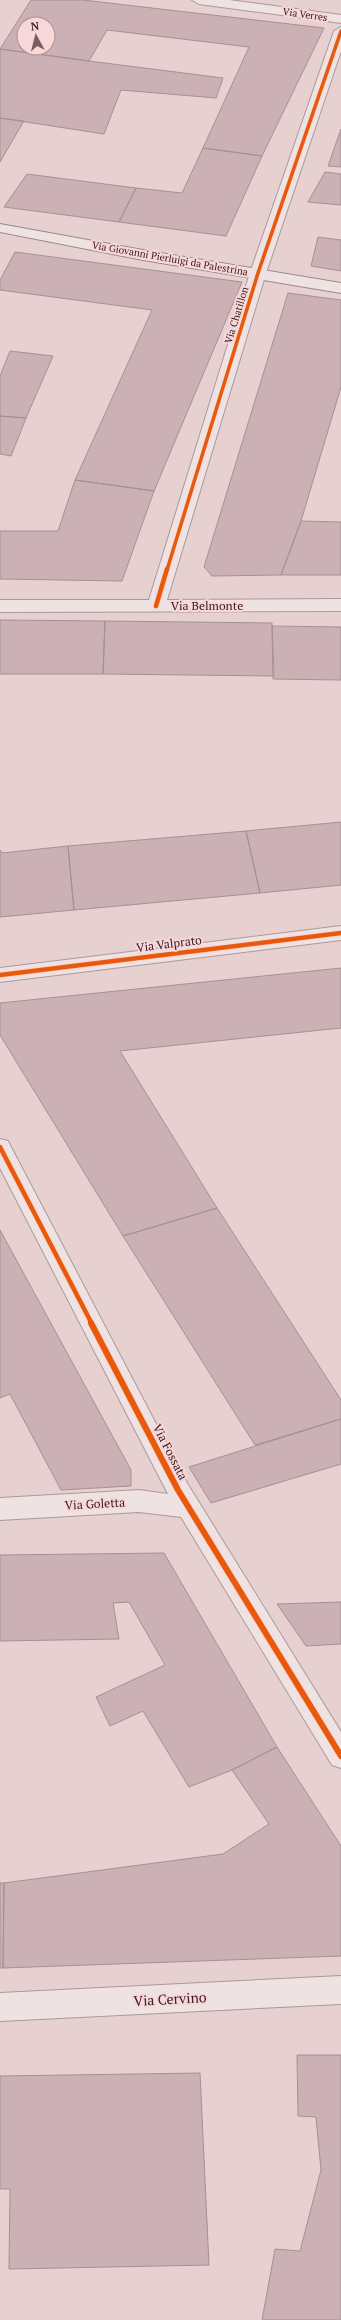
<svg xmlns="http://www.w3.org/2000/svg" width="341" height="2320" viewBox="0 0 341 2320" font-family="'PT Serif',serif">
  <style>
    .building { fill: #cbb1b5; stroke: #a78f93; fill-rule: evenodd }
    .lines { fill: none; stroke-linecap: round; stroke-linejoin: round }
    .street-casing { stroke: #ac989a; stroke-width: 2 }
    .secondary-casing { stroke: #9c888a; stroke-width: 2 }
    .street { fill: #efe2e2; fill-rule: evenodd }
    .secondary { fill: #efe2e2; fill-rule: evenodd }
    .cycleway-far2-casing { stroke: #f7d7d7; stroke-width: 5 }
    .cycleway-far1-casing { stroke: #f7d7d7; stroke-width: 7 }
    .cycleway-casing { stroke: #f7d7d7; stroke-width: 8 }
    .cycleway-far2 { stroke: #e8590c; stroke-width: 3.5 }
    .cycleway-far1 { stroke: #e8590c; stroke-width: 4.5 }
    .cycleway { stroke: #e8590c; stroke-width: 6 }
    .labels { text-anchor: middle; stroke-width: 4; stroke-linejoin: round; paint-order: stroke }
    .far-street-label { font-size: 10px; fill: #3c2026; stroke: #f7d7d7 }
    .street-label { font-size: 12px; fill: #3c2026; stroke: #f7d7d7 }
    .near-street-label { font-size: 14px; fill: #3c2026; stroke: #f7d7d7 }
  </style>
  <rect width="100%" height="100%" fill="#e7d0d0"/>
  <!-- building -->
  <path class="building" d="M31,0H83L324,28L262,156L203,148L249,47L107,30L89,61L0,49ZM24,24H48V48H24Z
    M0,49L89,61L223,78L216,98L121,90L104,134L0,118Z
    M0,118L24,121L0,162Z
    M341,129V167L328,166Z
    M203,148L262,156L226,236L119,222L136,188L182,193Z
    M325,172L341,174V205L308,202Z
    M27,174L136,188L119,222L4,207Z
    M318,237L341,240V271L311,266Z
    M15,252L242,282L154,491L75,480L152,310L0,290V280Z
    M288,293L341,300V387L301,521L281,575L212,576L204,567Z
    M10,351L53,356L26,418L0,416V376Z
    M0,416L26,418L11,456L0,454Z
    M75,480L154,491L122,581L0,579V531H58Z
    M301,521L341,522V575H281Z
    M0,620L105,621L103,674H0Z
    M105,621L272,623L274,676L103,674Z
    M272,626L341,627V680L273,679Z
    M341,822V885L260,893L246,831Z
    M246,831L260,893L74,910L68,846Z
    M68,846L74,910L0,917V850L2,853Z
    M341,968V1028L120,1051L217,1208L123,1236L0,1035V1003Z
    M217,1208L341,1400V1419L255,1445L123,1236Z
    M0,1230L131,1470V1486L61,1490L10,1394L0,1398Z
    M341,1419V1464L211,1503L189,1467Z
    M164,1553L277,1747L232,1770L189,1787L143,1711L110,1726L96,1697L165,1665L129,1602L113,1603L119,1639L0,1641V1555Z
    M341,1602V1644L306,1646L277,1604Z
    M277,1747L341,1846V1956L3,1968L4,1883L223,1854L269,1824L232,1770Z
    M0,1883H4L3,1968H0Z
    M297,2055H341V2320H262L275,2249L300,2251L321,2170L316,2117L298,2116Z
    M200,2073L209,2265L9,2269L10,2189H0V2076Z"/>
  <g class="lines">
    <!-- street casing -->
    <g class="street-casing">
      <path id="street" d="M192,0H229L341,15V23L199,4Z
        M341,27V51L266,273L167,600L341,599V611L0,612V600H149L250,273L334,31Z
        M341,926V940L0,982V968Z
        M0,1139L8,1141L11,1147L187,1483L341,1732V1768L332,1765L181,1517L139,1512L0,1520V1498L139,1490L168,1494L0,1168Z
        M341,1976V2004L0,2021V1993Z"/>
    </g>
    <!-- secondary casing -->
    <g class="secondary-casing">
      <path id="secondary" d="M0,224L143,250L341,283V293L143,260L0,232Z"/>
    </g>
    <!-- street -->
    <use href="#street" class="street"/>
    <!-- secondary -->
    <use href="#secondary" class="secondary"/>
    <!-- cycleway-far2 casing -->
    <g class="cycleway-far2-casing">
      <path id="cycleway-far2" d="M167,570L258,273L341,31"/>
    </g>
    <!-- cycleway-far1 casing -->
    <g class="cycleway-far1-casing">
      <path id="cycleway-far1" d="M156,606L167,569
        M0,975L341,933
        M0,1147L92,1324"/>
    </g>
    <!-- cycleway casing -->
    <g class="cycleway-casing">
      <path id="cycleway" d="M91,1323L178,1490L341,1756"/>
    </g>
    <!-- cycleway-far2 -->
    <use href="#cycleway-far2" class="cycleway-far2"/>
    <!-- cycleway-far1 -->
    <use href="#cycleway-far1" class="cycleway-far1"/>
    <!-- cycleway -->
    <use href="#cycleway" class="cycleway"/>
  </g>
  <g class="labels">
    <!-- far-street labels -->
    <g class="far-street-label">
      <text transform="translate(305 14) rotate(8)" y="4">Via Verres</text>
      <text transform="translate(170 258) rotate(10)" y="4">Via Giovanni Pierluigi da Palestrina</text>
      <text transform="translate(236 315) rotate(-73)" y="4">Via Chatillon</text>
    </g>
    <!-- street labels -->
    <g class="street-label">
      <text x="207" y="610">Via Belmonte</text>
      <text transform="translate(169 944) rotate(-7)" y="4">Via Valprato</text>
      <text transform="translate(170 1452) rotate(63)" y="4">Via Fossata</text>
      <text transform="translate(95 1504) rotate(-3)" y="4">Via Goletta</text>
    </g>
    <!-- near-street labels -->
    <g class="near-street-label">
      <text transform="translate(170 1999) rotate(-3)" y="5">Via Cervino</text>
    </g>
  </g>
  <!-- north arrow -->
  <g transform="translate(36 36) rotate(353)"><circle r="19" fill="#f7d7d7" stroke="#ac8e90"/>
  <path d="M0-3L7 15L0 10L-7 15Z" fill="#785e62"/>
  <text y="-6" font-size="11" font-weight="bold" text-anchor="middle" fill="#3c2026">N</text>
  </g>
</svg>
